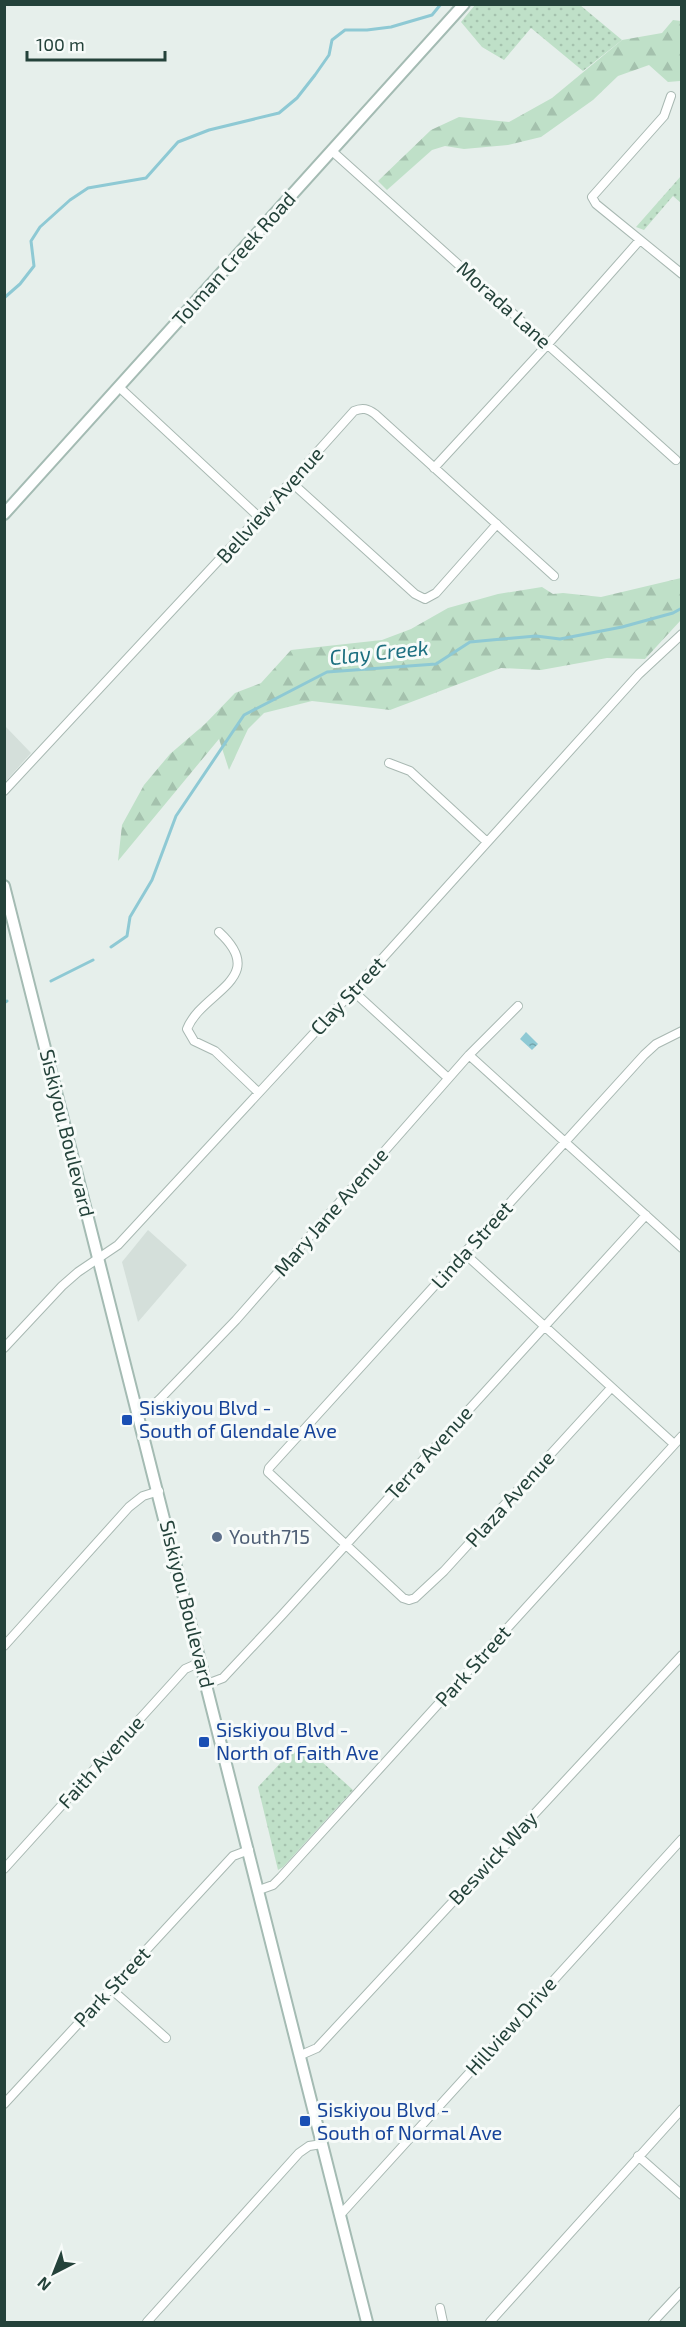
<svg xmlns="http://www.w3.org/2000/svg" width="686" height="2327" viewBox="0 0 686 2327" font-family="'Exo 2',sans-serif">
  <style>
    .built { fill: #d4dfda }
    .grass { fill: url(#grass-dots) }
    .forest { fill: url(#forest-firs) }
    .water { fill: url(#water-ripples) }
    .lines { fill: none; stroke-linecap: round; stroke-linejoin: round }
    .stream { stroke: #8ec9d4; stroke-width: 3 }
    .street-casing { stroke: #a8b8b2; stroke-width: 10 }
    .secondary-casing { stroke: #a4bbb3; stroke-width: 14 }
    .street { stroke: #fff; stroke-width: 8 }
    .secondary { stroke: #fff; stroke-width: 10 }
    .transit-dot { fill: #1a4fb4; stroke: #f7fbf9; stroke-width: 2 }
    .service-dot { fill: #5c6f8a; stroke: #f7fbf9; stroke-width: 2 }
    .labels { text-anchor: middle; stroke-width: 6; stroke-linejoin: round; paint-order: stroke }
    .street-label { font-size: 20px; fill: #24423a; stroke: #f7fbf9 }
    .transit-label { font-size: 20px; fill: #164399; stroke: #f7fbf9; text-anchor: start }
    .service-label { font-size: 20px; fill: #4e5e75; stroke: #f7fbf9; text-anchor: start }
    .water-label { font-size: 21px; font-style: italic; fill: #1c6f80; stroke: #f7fbf9 }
  </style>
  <defs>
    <pattern id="grass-dots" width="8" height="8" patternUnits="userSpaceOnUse" patternTransform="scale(1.5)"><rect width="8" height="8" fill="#bfe0c8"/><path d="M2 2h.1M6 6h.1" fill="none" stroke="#a4c1ad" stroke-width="1.8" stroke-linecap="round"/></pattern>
    <pattern id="forest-firs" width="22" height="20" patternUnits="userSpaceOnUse" patternTransform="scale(1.5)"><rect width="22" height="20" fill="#bfe0c8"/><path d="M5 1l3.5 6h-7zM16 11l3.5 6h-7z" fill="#a4c1ad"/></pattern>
    <pattern id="water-ripples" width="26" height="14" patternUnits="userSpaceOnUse" patternTransform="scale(1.5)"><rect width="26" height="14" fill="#8ec9d4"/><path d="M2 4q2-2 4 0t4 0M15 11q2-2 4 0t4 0" fill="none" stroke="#74a5ad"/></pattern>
  </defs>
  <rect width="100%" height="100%" fill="#e6efeb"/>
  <!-- built -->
  <path class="built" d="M6,727L31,753L5,782L4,728Z
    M148,1230L187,1265L138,1322L122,1262Z"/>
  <!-- grass -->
  <path class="grass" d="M475,5H580L622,40L583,71L531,28L504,60L482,47L461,22Z
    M681,176V203L673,196L644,230L636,227Z
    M300,1742L353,1790L283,1867L278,1870L258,1787Z"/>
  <!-- forest -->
  <path class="forest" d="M673,20L681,21L680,81L668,82L649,65L618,76L593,100L541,137L508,145L464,149L445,146L432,150L387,190L378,181L431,130L459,117L509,122L552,98L622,40L662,33Z
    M681,578V620L645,659L607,658L541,670L501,668L390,710L312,701L264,713L248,729L229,770L219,739L118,861L122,825L144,785L170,754L205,724L235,693L261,683L291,650L382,640L411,629L448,608L498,594L542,587L553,594L563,593L601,597Z"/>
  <!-- water -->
  <path class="water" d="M526,1032L538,1044L532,1050L520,1039Z"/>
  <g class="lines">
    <!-- stream -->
    <path class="stream" d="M4,298L20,284L34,266L31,241L40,227L70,200L88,188L146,178L178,142L209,130L279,113L297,98L315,75L329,55L332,40L345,30H367L391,27L432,15L441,4
      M111,947L127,936L130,917L152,880L176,816L244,715L327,672L436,664L470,642L536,636L560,639L622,627L673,613L682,608
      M51,981L93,960
      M4,1003L7,1001"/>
    <!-- street casing -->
    <g class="street-casing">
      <path id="street" d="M671,96L664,116L592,197L596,204L682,274
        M332,151L676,460
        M119,387L259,517
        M434,468L548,344L639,241
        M291,482L415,594L425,599L436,593L497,524
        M389,763L410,771L487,842
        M4,791L259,517L354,411C363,407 368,409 375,414L554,576
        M219,932C270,979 202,991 187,1029L194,1041L215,1051L258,1092
        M353,991L448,1078
        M469,1055L682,1248
        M464,1253L674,1444
        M4,1348L62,1286L78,1272L118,1245L353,991L639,674L682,634
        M611,1388L444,1571L415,1598L409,1600L403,1598L268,1472L269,1468L644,1055L656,1044L682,1031
        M138,1411L150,1408L160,1399L236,1320L469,1055L518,1006
        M4,1646L129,1507L143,1496L159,1491
        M207,1684L223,1678L282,1615L646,1215
        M4,1869L185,1669L201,1662
        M259,1890L273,1885L281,1877L682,1436
        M110,1988L166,2038
        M301,2055L317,2048L682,1655
        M4,2104L233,1856L249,1850
        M638,2156L682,2195
        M341,2214L682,1839
        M440,2308L443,2322
        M147,2322L299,2153L309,2146L322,2144
        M490,2322L682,2109
        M653,2322L682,2291"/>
    </g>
    <!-- secondary casing -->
    <g class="secondary-casing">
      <path id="secondary" d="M4,514L464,4
        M4,886L367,2322"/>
    </g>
    <!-- street -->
    <use href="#street" class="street"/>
    <!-- secondary -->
    <use href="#secondary" class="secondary"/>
  </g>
  <!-- markers -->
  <g class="transit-dot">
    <rect x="121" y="1414" width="12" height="12" rx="3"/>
    <rect x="198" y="1736" width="12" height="12" rx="3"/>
    <rect x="299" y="2115" width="12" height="12" rx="3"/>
  </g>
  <circle class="service-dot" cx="217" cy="1537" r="6"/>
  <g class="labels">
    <!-- street labels -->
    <g class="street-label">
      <text transform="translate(234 259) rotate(-48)" y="7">Tolman Creek Road</text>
      <text transform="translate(504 305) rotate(42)" y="7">Morada Lane</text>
      <text transform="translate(270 505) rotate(-48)" y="7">Bellview Avenue</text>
      <text transform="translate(348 996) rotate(-47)" y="7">Clay Street</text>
      <text transform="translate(67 1133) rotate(76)" y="7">Siskiyou Boulevard</text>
      <text transform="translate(331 1212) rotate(-49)" y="7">Mary Jane Avenue</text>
      <text transform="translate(472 1245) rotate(-48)" y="7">Linda Street</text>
      <text transform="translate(429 1453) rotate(-48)" y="7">Terra Avenue</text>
      <text transform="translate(510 1499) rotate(-48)" y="7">Plaza Avenue</text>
      <text transform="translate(187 1604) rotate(76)" y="7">Siskiyou Boulevard</text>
      <text transform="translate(473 1666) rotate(-48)" y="7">Park Street</text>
      <text transform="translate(101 1762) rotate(-48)" y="7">Faith Avenue</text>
      <text transform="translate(493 1858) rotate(-47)" y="7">Beswick Way</text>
      <text transform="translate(112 1987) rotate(-47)" y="7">Park Street</text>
      <text transform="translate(511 2026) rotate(-48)" y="7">Hillview Drive</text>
    </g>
    <!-- transit labels -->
    <g class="transit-label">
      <text x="139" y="1415">Siskiyou Blvd -<tspan x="139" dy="23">South of Glendale Ave</tspan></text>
      <text x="216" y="1737">Siskiyou Blvd -<tspan x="216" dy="23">North of Faith Ave</tspan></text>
      <text x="317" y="2117">Siskiyou Blvd -<tspan x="317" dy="23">South of Normal Ave</tspan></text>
    </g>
    <!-- service labels -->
    <g class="service-label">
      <text x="229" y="1544">Youth715</text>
    </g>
    <!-- water labels -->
    <g class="water-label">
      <text transform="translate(379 653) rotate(-6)" y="7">Clay Creek</text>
    </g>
  </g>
  <!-- border -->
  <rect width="686" height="2327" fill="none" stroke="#24423a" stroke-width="12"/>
  <!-- north arrow -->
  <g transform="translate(54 2273) rotate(222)" stroke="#f7fbf9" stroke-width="4.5" paint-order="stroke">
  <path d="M0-4.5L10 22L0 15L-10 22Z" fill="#24423a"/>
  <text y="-9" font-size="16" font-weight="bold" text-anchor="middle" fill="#24423a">N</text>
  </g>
  <!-- scale -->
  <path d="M27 51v9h138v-9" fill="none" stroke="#24423a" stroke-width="3"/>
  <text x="36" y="51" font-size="18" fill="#24423a" stroke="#f7fbf9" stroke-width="4.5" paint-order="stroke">100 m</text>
</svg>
